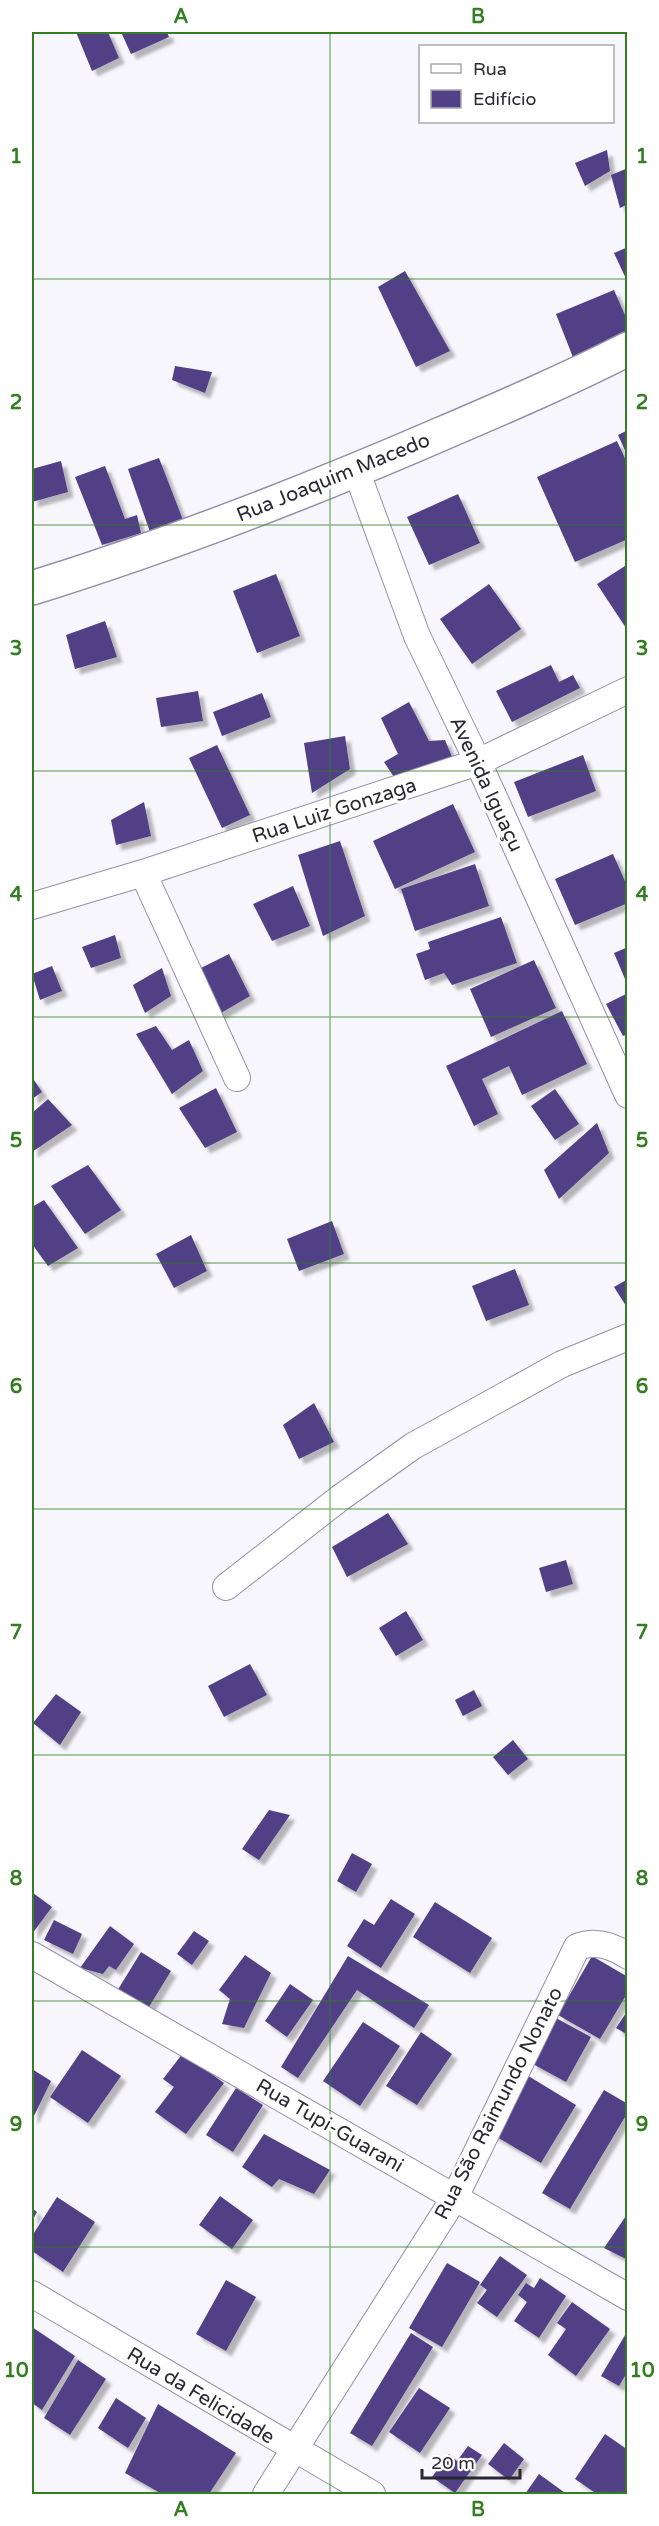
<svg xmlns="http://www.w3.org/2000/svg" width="659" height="2526" viewBox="0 0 659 2526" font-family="'Varela Round',sans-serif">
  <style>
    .building { fill: #514186; filter: url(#shadow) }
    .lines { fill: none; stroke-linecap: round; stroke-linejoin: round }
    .street-casing { stroke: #938faa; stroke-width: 28 }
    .secondary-casing { stroke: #938faa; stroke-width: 36 }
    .street { stroke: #fff; stroke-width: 26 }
    .secondary { stroke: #fff; stroke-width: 33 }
    .grid { fill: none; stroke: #357d23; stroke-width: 1.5; stroke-opacity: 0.55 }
    .labels { text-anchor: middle; stroke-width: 6; stroke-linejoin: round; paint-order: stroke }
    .street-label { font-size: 20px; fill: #292833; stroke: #fff }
    .neatline { fill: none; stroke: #357d23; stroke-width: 2 }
    .grid-label { font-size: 20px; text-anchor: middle; font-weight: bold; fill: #357d23 }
  </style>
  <defs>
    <filter id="shadow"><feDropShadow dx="5.5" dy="5.5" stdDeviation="1.5" flood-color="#0004"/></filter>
  </defs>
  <rect width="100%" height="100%" fill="#f6f6fc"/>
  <!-- building -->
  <path class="building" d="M76,32H108L119,58L92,71Z
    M121,32H167L169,37L131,54Z
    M607,150L610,171L585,186L575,163Z
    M628,168V204L620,208L611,175Z
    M628,247V283L614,253Z
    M405,271L450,351L416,367L378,287Z
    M614,290L628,322V344L576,365L556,314Z
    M175,366L212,372L205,393L172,380Z
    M628,430V457L618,435Z
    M617,441L628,465V539L575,562L537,477Z
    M159,458L183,520L150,532L128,469Z
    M61,461L68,492L32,502V469Z
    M105,466L125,519L137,515L141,533L102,545L75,477Z
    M458,494L480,543L429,565L407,517Z
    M628,564V631L597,584Z
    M276,574L300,636L257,653L233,591Z
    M489,584L521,629L472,664L440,619Z
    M105,621L117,657L75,669L66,635Z
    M551,665L559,682L573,675L580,688L512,722L496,691Z
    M198,691L203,721L161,727L156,698Z
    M262,693L271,717L222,736L213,712Z
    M409,702L429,741L445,740L453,759L398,783L384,762L398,754L381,718Z
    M345,736L350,769L312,793L304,743Z
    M217,745L250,815L222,828L189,758Z
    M583,755L596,791L528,817L514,782Z
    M144,802L151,836L116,845L111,820Z
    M453,804L475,852L395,889L373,841Z
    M340,841L365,916L323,936L298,855Z
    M613,854L628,888V903L575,925L555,879Z
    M475,864L489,906L415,931L401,889Z
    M293,886L310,926L272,941L253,904Z
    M501,917L517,963L452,985L444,973L425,980L416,954L430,949L428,942Z
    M115,935L121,958L91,968L82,947Z
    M628,947V978L625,979L614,953Z
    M229,954L250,996L216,1016L195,971Z
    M534,960L556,1008L491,1037L470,989Z
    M52,966L62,991L40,1000L32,974Z
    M162,968L171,996L145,1013L133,985Z
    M628,993V1034L623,1036L606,1004Z
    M562,1011L587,1064L522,1095L509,1066L482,1079L498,1114L474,1126L446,1066Z
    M156,1026L172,1050L189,1040L203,1071L172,1094L136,1034Z
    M32,1077L42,1092L32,1099Z
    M216,1088L237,1132L205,1148L179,1108Z
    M555,1089L579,1124L555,1140L531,1106Z
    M48,1099L72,1125L32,1152V1113Z
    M597,1123L609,1153L559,1199L544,1170Z
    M88,1165L121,1210L85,1234L51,1186Z
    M44,1200L78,1248L48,1266L32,1244V1207Z
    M332,1221L344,1254L299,1271L287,1239Z
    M191,1235L207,1271L174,1288L156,1254Z
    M515,1269L529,1305L486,1321L472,1286Z
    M628,1279V1309L614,1287Z
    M314,1403L334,1442L299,1459L283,1425Z
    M388,1513L408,1544L347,1577L332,1547Z
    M566,1560L573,1584L546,1592L539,1568Z
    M406,1611L423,1640L396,1656L379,1628Z
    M250,1664L267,1695L224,1717L208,1686Z
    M474,1690L482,1706L463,1716L455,1700Z
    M56,1694L81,1712L60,1745L33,1723Z
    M513,1740L528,1759L508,1775L493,1757Z
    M269,1810L290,1815L259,1860L242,1849Z
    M352,1853L372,1864L356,1892L337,1881Z
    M33,1893L52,1907L32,1934V1896Z
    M391,1899L415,1914L381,1968L347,1946L364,1919L374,1925Z
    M435,1902L492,1938L470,1973L413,1937Z
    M54,1920L82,1934L73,1954L44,1940Z
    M110,1926L134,1944L116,1970L109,1966L103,1974L80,1968Z
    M194,1931L209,1941L192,1965L177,1954Z
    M141,1952L171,1971L144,2015L114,1996Z
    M245,1955L271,1973L244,2028L222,2024L230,1999L219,1990Z
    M348,1956L429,2005L414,2028L357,1990L298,2078L281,2067Z
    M592,1956L628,1977V1992L600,2039L558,2015Z
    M290,1984L313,2000L287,2037L265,2021Z
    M628,2010V2035L616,2028Z
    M556,2018L591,2037L566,2082L531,2063Z
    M363,2022L400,2046L360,2106L323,2081Z
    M421,2032L452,2054L417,2105L386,2086Z
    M82,2050L121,2076L88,2123L50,2097Z
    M183,2053L224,2083L186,2134L155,2112L174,2087L163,2079Z
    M32,2069L51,2081L32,2120Z
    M525,2074L576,2105L541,2163L490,2133Z
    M236,2088L263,2105L233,2152L206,2135Z
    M604,2090L628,2104V2112L570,2209L542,2193Z
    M264,2134L330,2170L314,2194L279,2179L272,2187L242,2167Z
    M220,2196L253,2220L232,2249L199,2225Z
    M57,2197L95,2222L63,2272L32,2251V2236Z
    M32,2208L37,2212L32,2221Z
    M628,2213V2260L604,2248Z
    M500,2256L527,2275L497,2317L477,2303L487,2290L480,2285Z
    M447,2263L480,2282L442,2347L409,2328Z
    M540,2278L566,2296L539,2338L514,2321L527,2302L518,2295L526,2283L534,2288Z
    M226,2280L256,2297L226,2351L196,2334Z
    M572,2302L610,2329L576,2376L548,2355L566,2329L557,2323Z
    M32,2327L75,2356L42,2410L32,2403Z
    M628,2330V2371L619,2386L601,2376Z
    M411,2333L433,2347L372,2446L350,2433Z
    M78,2360L106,2379L70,2435L44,2418Z
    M419,2388L450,2408L420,2453L389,2432Z
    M116,2398L146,2418L128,2448L98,2428Z
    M158,2404L236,2453L209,2494H162L125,2473Z
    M605,2434L628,2450V2494H597L575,2479Z
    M504,2443L524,2459L509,2480L488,2464Z
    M468,2446L482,2455L455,2493L432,2477L449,2454L457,2461Z
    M539,2474L565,2493L563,2494H525Z"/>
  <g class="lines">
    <!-- street casing -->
    <g class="street-casing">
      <path id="street" d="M356,470L417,636L478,762L628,1095
        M143,873L237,1078
        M32,906L143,873L478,762L628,690
        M226,1587L340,1498L413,1446L562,1364L628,1337
        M32,1955L628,2297
        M32,2294L372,2494
        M266,2494L455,2197L577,1947C595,1940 612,1945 628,1956"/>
    </g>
    <!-- secondary casing -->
    <g class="secondary-casing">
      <path id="secondary" d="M32,588C171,545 307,492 441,434C504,407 567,380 628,349"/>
    </g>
    <!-- street -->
    <use href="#street" class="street"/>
    <!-- secondary -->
    <use href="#secondary" class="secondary"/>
  </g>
  <!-- grid -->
  <path class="grid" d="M330,32V2494M32,279H628M32,525H628M32,771H628M32,1017H628M32,1263H628M32,1509H628M32,1755H628M32,2001H628M32,2247H628"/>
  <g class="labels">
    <!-- street labels -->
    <g class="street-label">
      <text transform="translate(333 477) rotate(-22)" y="7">Rua Joaquim Macedo</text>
      <text transform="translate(487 784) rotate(65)" y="7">Avenida Iguaçu</text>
      <text transform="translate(334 810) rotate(-18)" y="7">Rua Luiz Gonzaga</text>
      <text transform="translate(498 2103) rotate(-63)" y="7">Rua São Raimundo Nonato</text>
      <text transform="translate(330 2125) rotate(30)" y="7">Rua Tupi-Guarani</text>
      <text transform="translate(201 2395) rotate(31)" y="7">Rua da Felicidade</text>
    </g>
  </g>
  <!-- border -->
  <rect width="659" height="2526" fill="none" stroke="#ffffff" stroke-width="66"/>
  <!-- legend -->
  <rect x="419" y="45" width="195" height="78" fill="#ffffff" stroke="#a9a9ad" stroke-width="1.5"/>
  <rect x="431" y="64" width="30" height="9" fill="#ffffff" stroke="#a9a9ad" stroke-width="1.5"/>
  <text x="473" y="75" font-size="18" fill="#292833">Rua</text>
  <rect x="431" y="90" width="30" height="18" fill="#514186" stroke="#a9a9ad" stroke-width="1.5"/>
  <text x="473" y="105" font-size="18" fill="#292833">Edifício</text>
  <!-- scale -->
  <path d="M422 2469v9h98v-9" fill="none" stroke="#292833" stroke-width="3"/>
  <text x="431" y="2469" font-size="18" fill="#292833" stroke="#ffffff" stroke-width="4.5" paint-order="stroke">20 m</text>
  <rect x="33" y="33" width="593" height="2460" class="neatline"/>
  <g class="grid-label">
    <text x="181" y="23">A</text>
    <text x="478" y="23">B</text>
    <text x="16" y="163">1</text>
    <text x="642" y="163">1</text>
    <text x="16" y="409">2</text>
    <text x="642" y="409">2</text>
    <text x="16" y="655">3</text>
    <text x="642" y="655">3</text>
    <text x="16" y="901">4</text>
    <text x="642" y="901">4</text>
    <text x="16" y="1147">5</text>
    <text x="642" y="1147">5</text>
    <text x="16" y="1393">6</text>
    <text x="642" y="1393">6</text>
    <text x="16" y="1639">7</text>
    <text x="642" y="1639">7</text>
    <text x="16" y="1885">8</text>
    <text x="642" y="1885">8</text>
    <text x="16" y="2131">9</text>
    <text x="642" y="2131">9</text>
    <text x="16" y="2377">10</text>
    <text x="642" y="2377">10</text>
    <text x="181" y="2516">A</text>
    <text x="478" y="2516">B</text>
  </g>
</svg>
